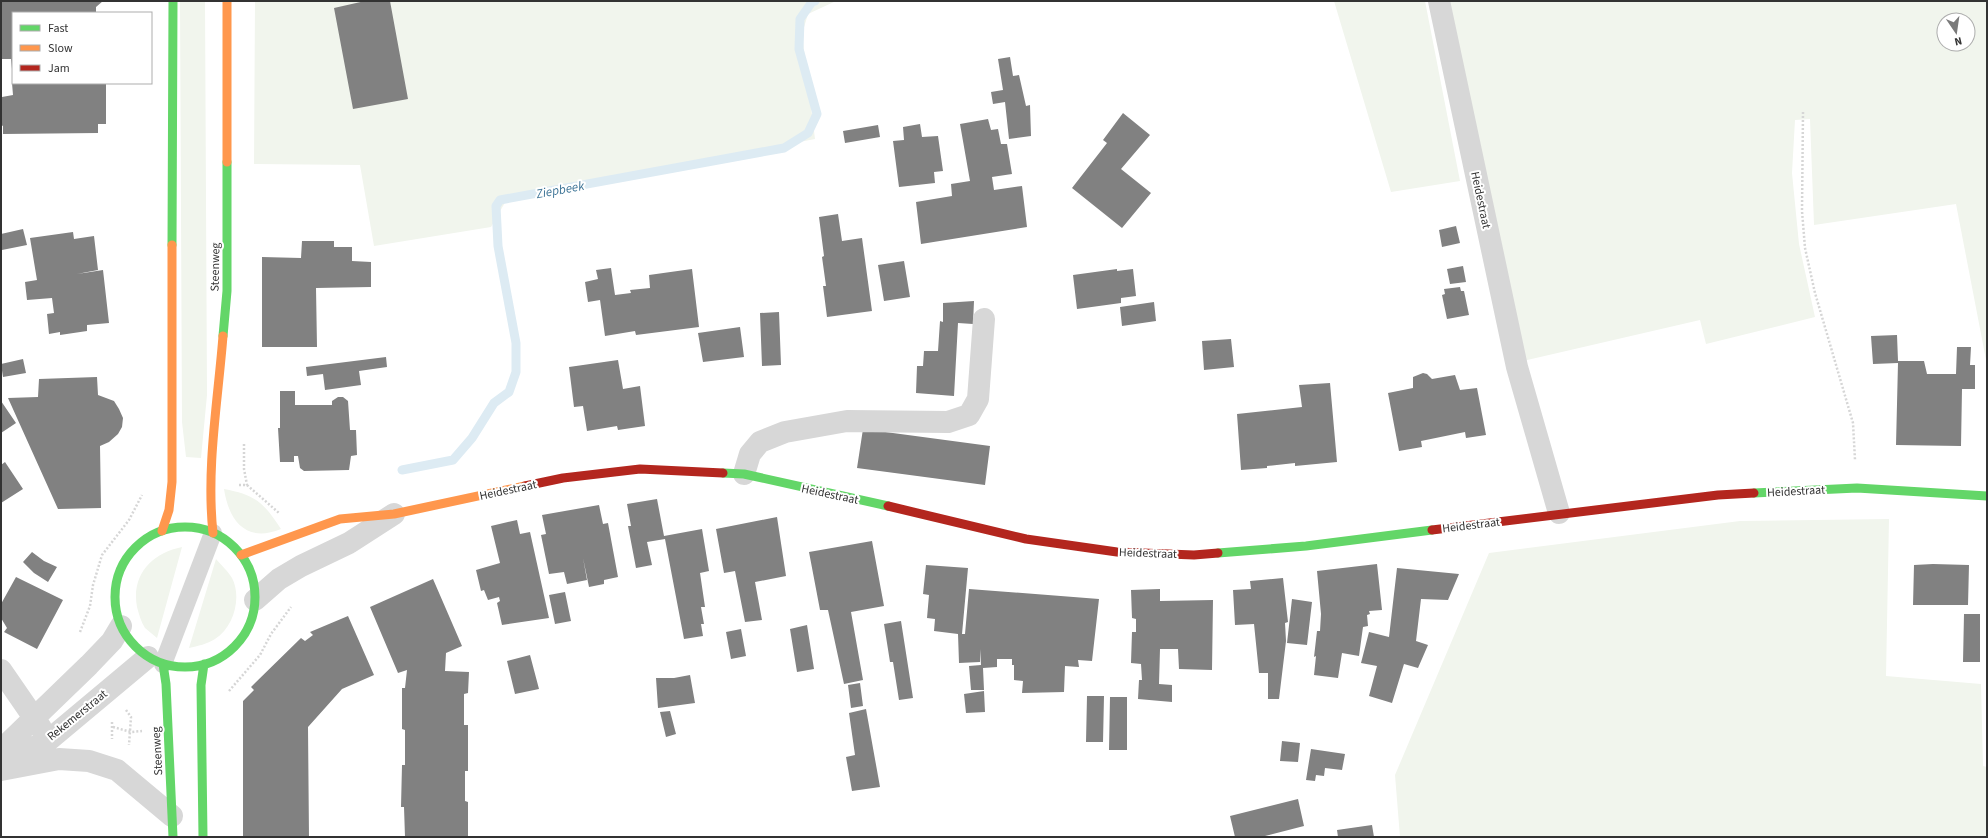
<svg xmlns="http://www.w3.org/2000/svg" width="1988" height="838" viewBox="0 0 1988 838" font-family="'Source Sans 3',sans-serif">
  <style>
    .green { fill: #f1f5ed; fill-rule: evenodd }
    .lines { fill: none; stroke-linecap: round; stroke-linejoin: round }
    .stream { stroke: #ddebf3; stroke-width: 9 }
    .building { fill: #818181 }
    .path { stroke: #d6d6d6; stroke-width: 2.5; stroke-dasharray: 2 2; stroke-linecap: butt }
    .lane { stroke: #d7d7d7; stroke-width: 18 }
    .street { stroke: #d7d7d7; stroke-width: 22 }
    .fast { stroke: #63d668; stroke-width: 9 }
    .slow { stroke: #ff974d; stroke-width: 9 }
    .jam { stroke: #b3261e; stroke-width: 9 }
    .labels { text-anchor: middle; stroke-width: 4; stroke-linejoin: round; paint-order: stroke }
    .street-label { font-size: 12px; fill: #333; stroke: #fff }
    .water-label { font-size: 13px; font-style: italic; fill: #3f7597; stroke: #fff }
  </style>
  <rect width="100%" height="100%" fill="#fff"/>
  <!-- green -->
  <path class="green" d="M180,1H205L207,395L201,458L186,457L182,422Z
    M255,1H836L808,14L802,34L815,139L507,199L491,227L374,246L360,165L254,164Z
    M1334,1H1425L1460,181L1391,192Z
    M1446,1H1987V365L1956,204L1814,225L1810,119L1795,120L1792,173L1799,244L1815,317L1706,344L1700,320L1523,361ZM1944,20H1968V44H1944Z
    M224,489C256,495 264,503 281,529C247,543 229,522 224,489Z
    M1889,519L1886,676L1981,684L1983,766L1987,767V837H1400L1395,775L1489,553L1740,521Z
    M182,547L157,638C153,635 149,631 145,628C141,622 139,614 137,607C131,575 152,553 182,547Z
    M216,559C221,565 228,571 232,578C242,597 234,627 215,639C207,644 198,646 189,648Z"/>
  <g class="lines">
    <!-- stream -->
    <path class="stream" d="M402,470L453,460L472,438L494,403L509,392L516,372V343L498,246L496,206L500,200L784,148L808,133L817,114L799,49L800,19L812,2L815,1"/>
  </g>
  <!-- building -->
  <path class="building" d="M1,1H103L96,7V13H13L12,69L11,59H1Z
    M365,1H390L408,99L353,109L334,8Z
    M1010,57L1013,76L1019,75L1026,106L1030,105L1031,136L1009,139L1005,102L993,104L991,92L1003,90L998,59Z
    M12,83H106V124H98V133L3,134V126L1,125L2,97L13,95Z
    M1123,113L1150,135L1121,169L1151,193L1122,228L1072,188L1107,143L1103,140Z
    M988,119L991,130L998,129L1001,144H1007L1012,174L992,177L994,190L1022,186L1027,227L921,244L916,202L952,196L951,184L970,181L960,124Z
    M920,124L922,137L938,136L943,171L934,172L935,183L899,187L893,141L904,140L903,127Z
    M878,125L880,137L845,143L843,131Z
    M838,214L842,241L862,238L872,311L827,317L823,286H826L822,257L824,256L819,217Z
    M1456,226L1460,243L1442,247L1439,230Z
    M23,229L27,245L2,250L1,234Z
    M73,232L74,239L94,236L98,270L77,274L103,270L109,323L87,325V331L60,335V332L49,334L47,314L54,313L52,298L27,300L25,282L37,280L30,238Z
    M302,241H334V247H352V261L371,262V287L316,288L317,347H262V257L301,258Z
    M904,261L910,297L884,301L878,265Z
    M1463,266L1466,282L1450,284L1447,269Z
    M611,268L615,295L631,293L630,290L650,288L649,275L692,269L699,327L636,335L635,331L605,336L600,300L588,302L585,282L598,279L596,270Z
    M1117,269V271L1133,269L1136,296L1121,298V303L1077,309L1073,275Z
    M1460,287L1461,291H1464L1469,315L1447,319L1442,295L1445,294L1444,289Z
    M974,301L973,324L958,323L954,396L916,393L917,366H923L924,351H938L940,321L943,322V303Z
    M1154,302L1156,321L1122,326L1120,307Z
    M779,312L781,365L762,366L760,313Z
    M740,327L744,357L703,362L698,333Z
    M1897,335L1898,361H1924L1927,374H1956L1957,347H1971L1970,365H1975V389H1962L1961,446L1896,445L1898,363L1873,364L1871,336Z
    M1231,339L1234,367L1204,370L1202,341Z
    M386,357L387,367L359,371L361,385L325,390L323,374L307,376L306,367Z
    M23,359L26,373L3,377L1,364Z
    M618,360L623,389L640,386L645,426L618,430L617,426L587,431L583,406L574,407L569,367Z
    M1423,373L1427,374L1432,379L1455,375L1460,390L1477,388L1486,435L1466,438L1465,432L1421,441L1422,447L1399,451L1388,393L1413,388V377Z
    M97,377L98,395L114,401L119,409L123,418L122,427L118,434L109,442L100,446L101,508L58,509L8,398L38,397L39,379Z
    M1330,383L1337,462L1295,466V463L1267,466V468L1241,470L1237,414L1302,407L1299,385Z
    M280,391H295V405H332V401L338,397H343L348,401L350,430H356L357,455L351,456L349,470L304,471L300,468L298,456H294V462H280L278,428H280Z
    M1,401L16,423L1,433Z
    M863,429L990,446L985,485L857,468Z
    M5,462L23,489L1,503V465Z
    M657,499L664,536L702,529L709,571L700,573L705,607H701L704,624H701L703,636L684,639L665,539L647,542L652,565L636,568L628,526H631L627,504Z
    M599,505L603,524L608,523L618,577L604,580V584L589,587L583,558L587,580L567,584L564,572L549,574L541,535L546,534L542,515Z
    M777,517L786,576L755,582L762,620L745,622L735,571L724,573L716,529Z
    M517,520L520,534L530,532L549,618L502,625L497,603L500,601L499,597L488,600L484,590L481,591L476,570L500,563L491,526Z
    M872,541L884,606L851,612L863,680L844,684L828,610H820L809,552Z
    M32,552L44,561L57,567L48,582L34,573L23,562Z
    M1377,564L1382,610L1369,611L1370,614L1367,615L1368,626L1363,627L1359,656L1342,653L1338,678L1314,675L1316,656L1314,657L1317,631H1320L1321,614L1317,571Z
    M1933,564L1969,565L1968,605H1913L1914,565Z
    M926,565L968,568L962,634H965L969,589L1099,599L1092,661L1078,660L1079,667L1065,666L1064,692L1022,693L1023,681L1014,680V665H1012V659H997V667L983,668L984,690H971L969,666L981,665L980,649V662L959,663L958,634L934,631L935,619L927,618L929,595L923,594Z
    M1397,568L1459,574L1448,600L1421,599L1416,641L1428,645L1418,668L1404,664L1392,703L1369,696L1377,666L1361,663L1369,632L1389,637Z
    M16,577L63,600L37,649L4,632L7,628L1,618V604Z
    M1283,578L1288,622L1285,623L1286,641L1279,699H1268V673H1259L1254,624L1235,625L1233,590L1251,589L1250,581Z
    M433,579L462,646L446,653L445,671L469,672L468,693L464,694V725H468V771H465V801L468,802V837H405L404,807H401L402,765H405V730L402,729V688H405L407,670L398,673L370,607Z
    M1160,589V601L1213,600L1212,670L1179,669L1178,649H1160L1159,684L1172,685V702L1138,699L1139,680H1142L1141,664L1131,663L1132,632H1136V619L1132,618L1131,590Z
    M565,592L571,621L555,624L549,595Z
    M1292,599L1312,602L1307,645L1287,643Z
    M1964,614H1980V662H1963Z
    M348,616L374,675L342,689L308,727L309,837H243V701L254,690L251,687L301,638L305,641L313,635L310,632Z
    M901,621L913,698L899,700L893,662H890L884,624Z
    M807,625L814,669L797,672L790,629Z
    M741,629L746,656L731,659L726,632Z
    M530,655L539,689L515,694L507,661Z
    M690,675L695,703L658,708L656,678H674Z
    M860,683L863,706L851,708L848,685Z
    M984,691L985,712L966,713L964,694Z
    M1087,696H1104L1103,742H1086Z
    M1110,697H1127V750H1109Z
    M866,709L880,787L852,791L846,757L855,755L849,713Z
    M670,711L676,734L666,737L660,712Z
    M1282,741L1300,743L1298,762L1280,761Z
    M1311,749L1345,754L1342,770L1325,768L1324,776L1316,775L1315,781L1306,780Z
    M1298,799L1304,826L1261,837H1235L1230,816Z
    M1372,825L1374,837H1338L1337,830Z"/>
  <g class="lines">
    <!-- path -->
    <path class="path" d="M1803,112L1802,211L1805,248L1815,293L1853,423L1855,460
      M244,444V469L247,485
      M239,485H247L279,513
      M80,632L90,606L93,585L102,555L129,520L142,495
      M229,691L260,655L271,634L291,607
      M126,710L131,717L129,745
      M112,722V739
      M113,727L131,732L142,731"/>
    <!-- lane -->
    <path class="lane" d="M163,664L213,533"/>
    <!-- street -->
    <path class="street" d="M1439,1L1517,367L1559,513
      M744,474L750,454L760,442L785,432L847,421L948,422L969,415L978,399L984,319
      M255,600L279,579L301,566L349,543L394,514
      M1,670L41,728
      M1,750L89,665L112,641L121,626
      M7,761L50,739L148,657
      M1,770L59,759L89,761L117,770L172,816"/>
    <!-- fast -->
    <path class="fast" d="M172,245L173,1
      M223,336L227,291V162
      M723,473L744,474L888,506
      M1754,493L1857,488L1987,496
      M115 597a70 70 0 1 1 140 0a70 70 0 1 1-140 0Z
      M1218,553L1306,546L1432,530
      M163,664L166,684L173,837
      M203,837L201,685L204,664"/>
    <!-- slow -->
    <path class="slow" d="M227,1V162
      M162,531L169,510L172,482V245
      M213,533C206,468 218,400 223,336
      M241,555L340,519L394,514L525,486"/>
    <!-- jam -->
    <path class="jam" d="M525,486L563,478L640,469L723,473
      M888,506L1026,539L1117,552L1194,555L1218,553
      M1432,530L1718,495L1754,493"/>
  </g>
  <g class="labels">
    <!-- street labels -->
    <g class="street-label">
      <text transform="translate(1481 200) rotate(78)" y="4">Heidestraat</text>
      <text transform="translate(215 267) rotate(-89)" y="4">Steenweg</text>
      <text transform="translate(508 490) rotate(-12)" y="4">Heidestraat</text>
      <text transform="translate(1796 491) rotate(-3)" y="4">Heidestraat</text>
      <text transform="translate(830 494) rotate(12)" y="4">Heidestraat</text>
      <text transform="translate(1471 525) rotate(-7)" y="4">Heidestraat</text>
      <text transform="translate(1148 553) rotate(2)" y="4">Heidestraat</text>
      <text transform="translate(77 715) rotate(-39)" y="4">Rekemerstraat</text>
      <text transform="translate(157 751) rotate(-93)" y="4">Steenweg</text>
    </g>
    <!-- water labels -->
    <g class="water-label">
      <text transform="translate(560 189) rotate(-10)" y="5">Ziepbeek</text>
    </g>
  </g>
  <!-- border -->
  <rect width="1988" height="838" fill="none" stroke="#333333" stroke-width="4"/>
  <!-- legend -->
  <rect x="12" y="12" width="140" height="72" fill="#ffffff" stroke="#adadad"/>
  <rect x="20" y="25" width="20" height="6" fill="#63d668" stroke="#adadad"/>
  <text x="48" y="32" font-size="12" fill="#333333">Fast</text>
  <rect x="20" y="45" width="20" height="6" fill="#ff974d" stroke="#adadad"/>
  <text x="48" y="52" font-size="12" fill="#333333">Slow</text>
  <rect x="20" y="65" width="20" height="6" fill="#b3261e" stroke="#adadad"/>
  <text x="48" y="72" font-size="12" fill="#333333">Jam</text>
  <!-- north arrow -->
  <g transform="translate(1956 32) rotate(167)"><circle r="19" fill="#ffffff" stroke="#adadad"/>
  <path d="M0-3L7 15L0 10L-7 15Z" fill="#7a7a7a"/>
  <text y="-6" font-size="11" font-weight="bold" text-anchor="middle" fill="#333333">N</text>
  </g>
</svg>
